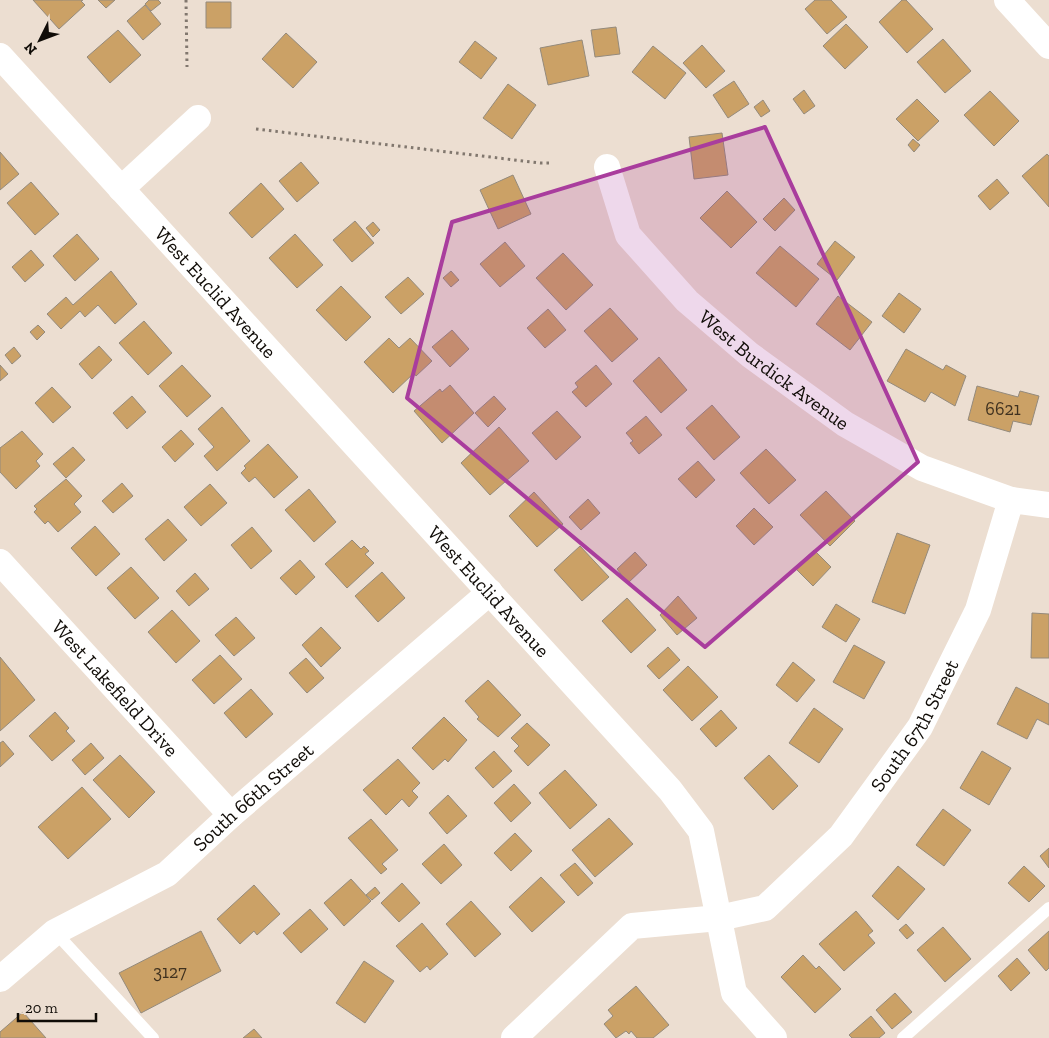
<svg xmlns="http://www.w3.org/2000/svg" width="1049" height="1038" viewBox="0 0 1049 1038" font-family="'Zilla Slab',serif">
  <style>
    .building { fill: #cba166; stroke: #948a7c }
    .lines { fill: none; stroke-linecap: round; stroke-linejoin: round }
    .path { stroke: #81776e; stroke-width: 3; stroke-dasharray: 2.5 4; stroke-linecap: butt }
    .lane { stroke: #fff; stroke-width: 12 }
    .street { stroke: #fff; stroke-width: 26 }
    .marked { fill: #a93d9d; fill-opacity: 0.2; stroke: #a93d9d; stroke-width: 4; stroke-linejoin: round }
    .labels { text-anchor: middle; stroke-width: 4; stroke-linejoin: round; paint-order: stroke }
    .number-label { font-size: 18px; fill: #3f311f }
    .street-label { font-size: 20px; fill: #100c07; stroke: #ecded1 }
  </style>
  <rect width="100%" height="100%" fill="#ecded1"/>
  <!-- building -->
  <path class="building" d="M33,0H83L81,1L85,5L59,29Z
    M98,0H115L106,8Z
    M149,0H158L161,3L151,11L145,4Z
    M815,0H831L847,17L827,34L805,9Z
    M902,0H906L933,29L907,53L879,22Z
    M206,2H231V28H206Z
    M145,5L161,24L143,40L127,21Z
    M846,24L868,47L845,69L823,46Z
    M616,27L620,54L595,57L591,30Z
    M118,30L141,55L110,83L87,57Z
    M286,33L317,62L293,88L262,59Z
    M943,39L971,71L945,93L917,62Z
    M582,40L589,76L548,85L540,48Z
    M475,41L497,58L481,79L459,62Z
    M702,45L725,71L706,88L683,63Z
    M653,46L686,73L665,99L632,72Z
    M734,81L749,104L728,118L713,95Z
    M508,84L536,105L512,139L483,118Z
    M804,90L815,106L804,114L793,99Z
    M990,91L1019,121L994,146L964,115Z
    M917,99L939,121L918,141L896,119Z
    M763,100L770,111L761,117L754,107Z
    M722,133L728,175L694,179L689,137Z
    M913,139L920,145L914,152L908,145Z
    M0,152L19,174L0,190Z
    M1047,154L1049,156V207L1022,176Z
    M301,162L319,183L297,202L279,181Z
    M513,175L531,214L498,229L480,190Z
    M997,179L1009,193L990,210L978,196Z
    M31,182L59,214L35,235L7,203Z
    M261,183L284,209L252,238L229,213Z
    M727,191L757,222L731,248L700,218Z
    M784,198L795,210L775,231L763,219Z
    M355,221L374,243L352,262L333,240Z
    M373,222L380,230L373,237L366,228Z
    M77,234L99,259L75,281L53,256Z
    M295,234L323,265L297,288L269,258Z
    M835,241L855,257L837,280L817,264Z
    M505,242L525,266L500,287L480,264Z
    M780,246L819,279L796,307L756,273Z
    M31,250L44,265L25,282L12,267Z
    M563,253L593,285L566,310L536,278Z
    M111,271L137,304L115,324L98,305L85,317L80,311L61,329L47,314L66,297L73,305Z
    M451,271L459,280L451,287L443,278Z
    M408,277L424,294L401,314L385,297Z
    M341,286L371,317L346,341L316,310Z
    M899,293L921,309L904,333L882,316Z
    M838,296L872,322L850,350L816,324Z
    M610,308L638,339L612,362L584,331Z
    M548,309L566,330L545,348L527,328Z
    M144,321L172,353L148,375L119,343Z
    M38,325L45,332L37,340L30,332Z
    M452,330L469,349L450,367L432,347Z
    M389,338L399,348L410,338L432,361L416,376L414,373L393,393L364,362Z
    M99,346L112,360L92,379L79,364Z
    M14,347L21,356L12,364L5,355Z
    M906,349L943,370L946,365L966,376L955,406L931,392L925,402L887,381Z
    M659,357L687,390L661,413L633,381Z
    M0,365L8,374L0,381Z
    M182,365L211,396L187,417L159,386Z
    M596,365L612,384L586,407L572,392L578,387L575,383Z
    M450,385L474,413L442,443L414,411L440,389L442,392Z
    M977,386L1018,397L1020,391L1039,396L1031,425L1013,421L1010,432L968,420Z
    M52,387L71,407L53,423L35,403Z
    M132,396L146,412L127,429L113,413Z
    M494,396L506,409L488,427L475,413Z
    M712,405L740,437L714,460L686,428Z
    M222,407L250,441L217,471L204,456L214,447L198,429Z
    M557,411L581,437L556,460L532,433Z
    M646,416L662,435L639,454L630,443L633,441L626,433Z
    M499,427L529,461L490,495L461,463Z
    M181,430L194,444L175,462L162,447Z
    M22,431L43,454L36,461L40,466L16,489L0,472V448Z
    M268,444L298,477L274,498L255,477L249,482L241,473L246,468L244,466Z
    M73,447L85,460L66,478L53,464Z
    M766,449L796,480L769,504L740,473Z
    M698,461L715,480L696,498L678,479Z
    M66,479L82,496L74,504L81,512L58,532L48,521L45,524L34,512L37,509L34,506Z
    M122,483L133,496L113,513L102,501Z
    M210,484L227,503L201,526L184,507Z
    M309,489L336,522L314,542L285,510Z
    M826,491L855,521L830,546L800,515Z
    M534,492L563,524L537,547L509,516Z
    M588,499L600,513L581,530L569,517Z
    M754,508L773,527L754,545L736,526Z
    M168,519L187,540L164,561L145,539Z
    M95,526L120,554L96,576L71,548Z
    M252,527L272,551L251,569L231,545Z
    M897,533L930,545L905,614L872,602Z
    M352,540L361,549L364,546L369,551L365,554L374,563L347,588L325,564Z
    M580,546L609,577L582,601L554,570Z
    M814,550L831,567L813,586L795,568Z
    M635,552L647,565L628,583L617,569Z
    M300,560L315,577L296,595L280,578Z
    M131,567L159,598L135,619L107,588Z
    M382,572L405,598L378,622L355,596Z
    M195,573L209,589L189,606L176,591Z
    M678,596L697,618L677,635L660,615Z
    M627,598L656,630L631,653L602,621Z
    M836,604L860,619L846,642L822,627Z
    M172,610L200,641L176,663L148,632Z
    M1032,613L1049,614V658H1031Z
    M236,617L255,638L234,656L215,635Z
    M321,627L341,648L321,667L302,645Z
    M854,645L885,662L864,699L833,682Z
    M668,647L680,660L659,679L647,666Z
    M220,655L242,679L214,704L192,680Z
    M0,657L35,700L0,731Z
    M306,658L324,678L307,693L289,673Z
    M793,662L815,680L797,702L776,685Z
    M688,666L718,697L692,721L663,690Z
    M488,680L521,715L498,737L477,719L479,717L465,701Z
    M1016,687L1049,704V725L1037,719L1027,739L997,724Z
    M251,689L273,714L246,738L224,713Z
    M814,708L843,729L819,763L789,743Z
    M721,710L737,728L716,747L700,729Z
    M55,712L69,728L66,731L75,741L52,761L29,736Z
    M444,717L467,740L448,762L445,759L433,770L412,748Z
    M527,723L550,745L528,766L514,751L519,746L511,738Z
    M3,741L14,754L0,767V743Z
    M91,743L104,758L85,775L72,760Z
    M494,751L512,771L493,788L475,768Z
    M982,751L1011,768L989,805L960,788Z
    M120,755L155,792L129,818L93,780Z
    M769,755L798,786L773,810L744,778Z
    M398,759L420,783L412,791L418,797L409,807L402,799L386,815L363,790Z
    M565,770L597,805L570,829L539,793Z
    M514,784L531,803L511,822L494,803Z
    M82,787L111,819L68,859L38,827Z
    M448,795L467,816L447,834L429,813Z
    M943,809L971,830L944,866L916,845Z
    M609,818L633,844L595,877L572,850Z
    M371,819L398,850L382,864L387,869L381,874L348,838Z
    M515,833L532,851L511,871L494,853Z
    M444,844L462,865L441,884L422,864Z
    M1049,848V868L1040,856Z
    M575,863L593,883L578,896L560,875Z
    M898,866L925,889L898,920L872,896Z
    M1024,866L1045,886L1029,902L1008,883Z
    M541,877L565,902L532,932L509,907Z
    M351,879L371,901L344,926L324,903Z
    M402,883L420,903L399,922L381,903Z
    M254,885L280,914L257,935L254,931L240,944L217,919Z
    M375,887L380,893L372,900L366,895Z
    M471,901L501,934L475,957L446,924Z
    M310,909L328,929L301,953L283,933Z
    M856,911L873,931L868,935L875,943L844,971L819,944Z
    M422,923L448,954L430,970L427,966L420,972L396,946Z
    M906,924L914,933L907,939L899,930Z
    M943,927L971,959L945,982L917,950Z
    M201,931L221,971L141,1013L119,973Z
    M1049,931V968L1046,971L1028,950Z
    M803,955L816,969L819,966L841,989L815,1013L781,977Z
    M1017,958L1030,973L1011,991L998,976Z
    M364,961L394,981L365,1023L336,1003Z
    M636,986L669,1025L653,1038H637L631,1031L629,1034L626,1031L616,1038L604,1024L613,1016L608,1010Z
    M895,993L912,1012L892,1029L876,1010Z
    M23,1012L46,1038H0V1032Z
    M871,1016L885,1033L879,1038H852L849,1035Z
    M254,1029L262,1038H243Z"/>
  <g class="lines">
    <!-- path -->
    <path class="path" d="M186,0L187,67
      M256,129L540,163H551"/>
    <!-- lane -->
    <path class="lane" d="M55,932L153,1038
      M903,1038L1049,908"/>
    <!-- street -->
    <g class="street">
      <path d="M1007,0L1049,46"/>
      <path id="s1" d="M0,56L670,790L701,831L734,993L774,1038"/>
      <path id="s2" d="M607,167L628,235L687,301L750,355L845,424L922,468L1011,500"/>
      <path d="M121,189L198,118"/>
      <path id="s3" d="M0,562L231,815"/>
      <path id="s4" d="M0,979L55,932L167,874L231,815L490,592"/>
      <path id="s5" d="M514,1038L632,926L719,918L765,908L841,836L920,727L978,610L1011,500L1049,505"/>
    </g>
  </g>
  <!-- marked area -->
  <path class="marked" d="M765,127L918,462L705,647L407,398L452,222Z"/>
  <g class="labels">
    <!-- number labels -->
    <g class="number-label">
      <text x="1003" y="415">6621</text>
      <text x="170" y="978">3127</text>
    </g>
    <!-- street labels -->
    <g class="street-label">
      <text dy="7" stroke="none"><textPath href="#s1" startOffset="320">West Euclid Avenue</textPath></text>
      <text dy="7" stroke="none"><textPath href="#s2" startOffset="271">West Burdick Avenue</textPath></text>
      <text dy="7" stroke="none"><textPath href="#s1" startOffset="725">West Euclid Avenue</textPath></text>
      <text dy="7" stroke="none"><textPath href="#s3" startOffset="171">West Lakefield Drive</textPath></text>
      <text dy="7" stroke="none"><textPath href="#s5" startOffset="535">South 67th Street</textPath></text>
      <text dy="7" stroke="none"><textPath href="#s4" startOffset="314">South 66th Street</textPath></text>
    </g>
  </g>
  <!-- north arrow -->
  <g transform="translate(40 40) rotate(228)" stroke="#ecded1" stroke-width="4" paint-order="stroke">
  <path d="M0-4L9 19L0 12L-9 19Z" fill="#100c07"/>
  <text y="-8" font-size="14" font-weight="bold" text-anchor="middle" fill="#100c07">N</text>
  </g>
  <!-- scale -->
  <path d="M18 1013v8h78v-8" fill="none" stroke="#100c07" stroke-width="2.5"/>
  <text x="25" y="1013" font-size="15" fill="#100c07" stroke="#ecded1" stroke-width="4" paint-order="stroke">20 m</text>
</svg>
